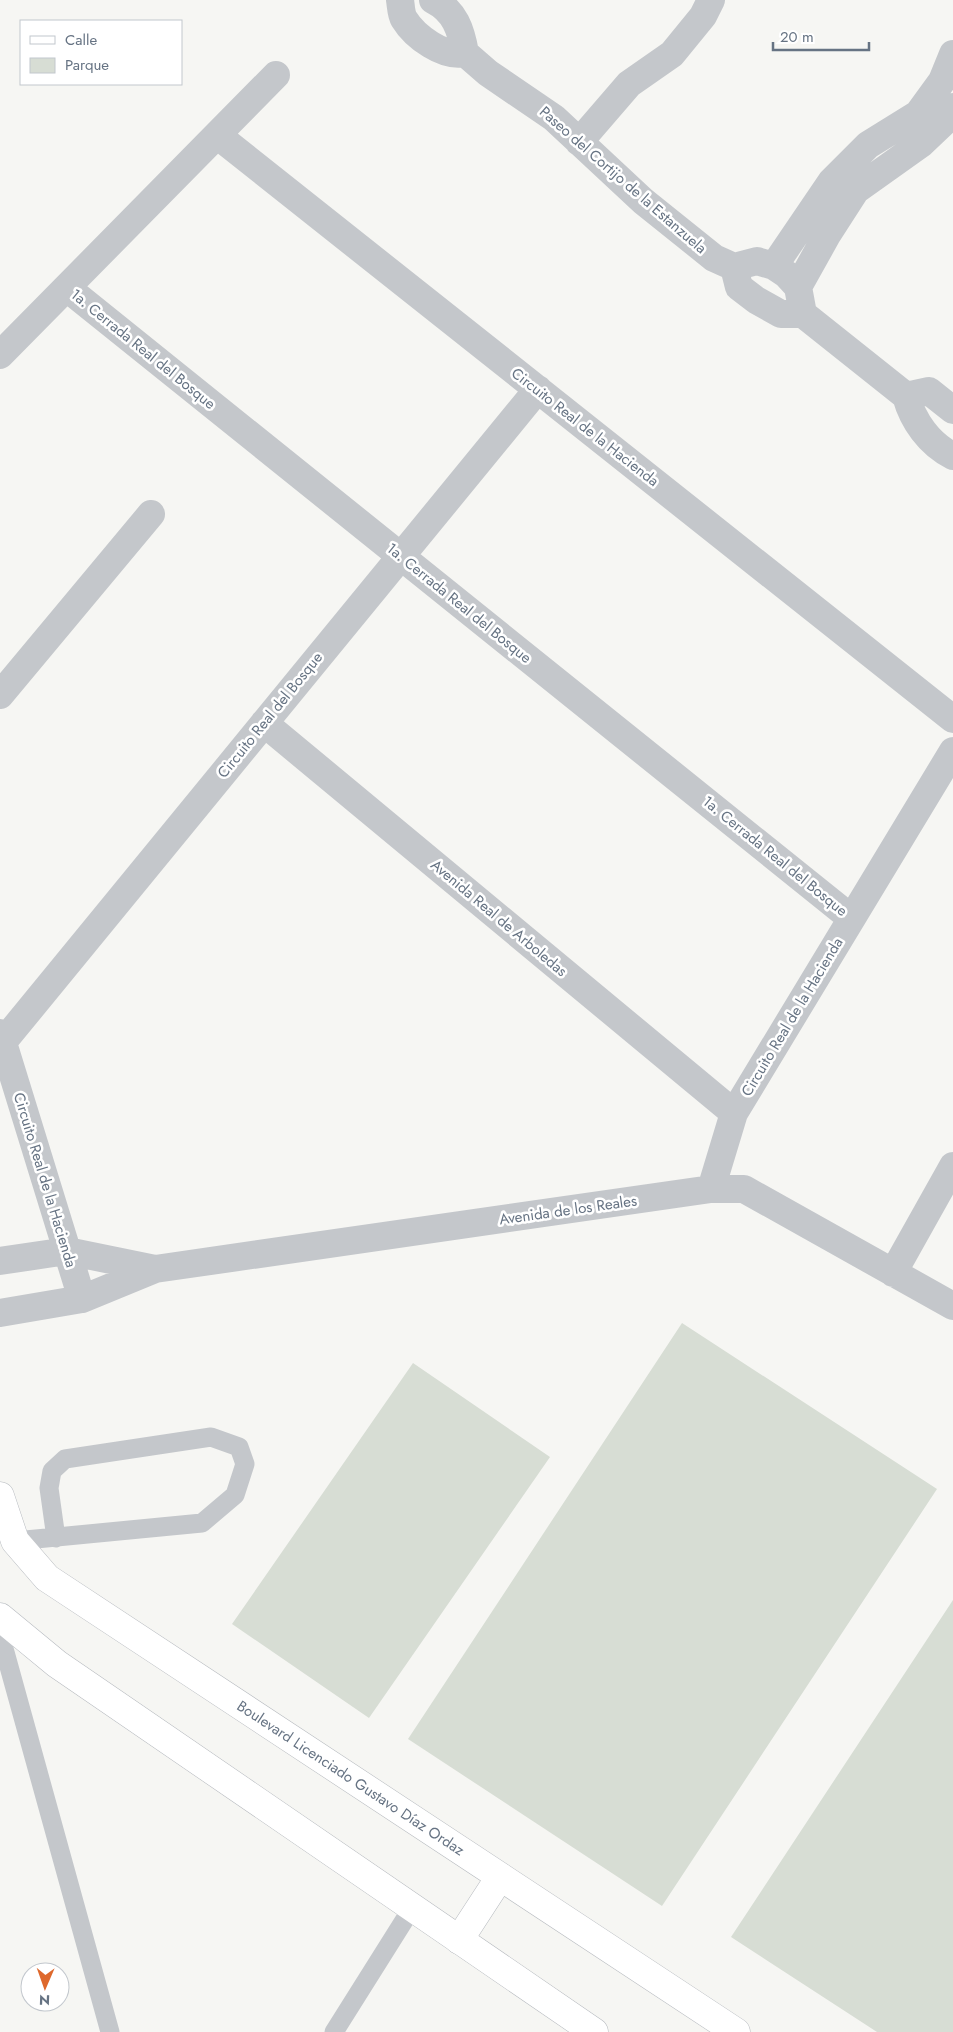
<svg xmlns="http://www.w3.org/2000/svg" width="953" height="2032" viewBox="0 0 953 2032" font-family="Jost,sans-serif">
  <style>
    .green { fill: #d7ddd4 }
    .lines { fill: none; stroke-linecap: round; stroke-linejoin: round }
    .secondary-casing { stroke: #b6babf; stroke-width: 29 }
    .lane { stroke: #c4c7cb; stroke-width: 19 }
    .street { stroke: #c4c7cb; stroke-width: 28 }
    .secondary { stroke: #fff; stroke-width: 28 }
    .labels { text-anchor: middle; stroke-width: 5; stroke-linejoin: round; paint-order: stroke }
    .street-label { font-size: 15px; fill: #667383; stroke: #fff }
  </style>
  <rect width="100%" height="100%" fill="#f6f6f3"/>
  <!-- green -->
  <path class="green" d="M682,1323L937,1489L662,1906L408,1739Z
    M413,1363L550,1457L369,1718L232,1624Z
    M953,1600V2032H877L731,1937Z"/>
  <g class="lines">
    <!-- secondary casing -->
    <g class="secondary-casing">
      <g id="secondary">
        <path id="s1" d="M0,1496L15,1541L47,1578L736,2032"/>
        <path d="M0,1617L57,1664L594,2032"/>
        <path d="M459,1940L500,1877"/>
      </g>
    </g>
    <!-- lane -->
    <path class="lane" d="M15,1541L202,1523L235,1495L245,1464L239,1447L211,1437L65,1459L52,1471L49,1488L56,1538
      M0,1634L110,2032
      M334,2032L412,1908"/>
    <!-- street -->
    <path class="street" d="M400,0C401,6 401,14 404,19C415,37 444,58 465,53
      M433,0C455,11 461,30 465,53L488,73L554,118L643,201L714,258L734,267L757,261L774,266L786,274L798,287L803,314
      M217,135L953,719
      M579,142L629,84L672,54L703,16L711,0
      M774,266L831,182L868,145L918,114L942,81L953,54
      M734,267L739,287L756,300L781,314H803L906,396C913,421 929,444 953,456
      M798,287L827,235L856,190L922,143L945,121L953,107
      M67,288L851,918
      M0,355L276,75
      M906,396L929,391L953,410
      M0,695L151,514
      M264,723L734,1113
      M0,1033L82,1299
      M3,1042L538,389
      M711,1189L734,1113L953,751
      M0,1261L67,1251L155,1269
      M893,1273L953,1166
      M0,1313L82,1299L155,1269L711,1189H744L953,1306"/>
    <!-- secondary -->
    <use href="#secondary" class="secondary"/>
  </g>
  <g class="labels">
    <!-- street labels -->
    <g class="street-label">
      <text transform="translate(623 180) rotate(41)" y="5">Paseo del Cortijo de la Estanzuela</text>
      <text transform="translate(143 349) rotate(39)" y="5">1a. Cerrada Real del Bosque</text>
      <text transform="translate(585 427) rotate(38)" y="5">Circuito Real de la Hacienda</text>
      <text transform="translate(459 603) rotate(39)" y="5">1a. Cerrada Real del Bosque</text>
      <text transform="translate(270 715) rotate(-51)" y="5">Circuito Real del Bosque</text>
      <text transform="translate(775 856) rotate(39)" y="5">1a. Cerrada Real del Bosque</text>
      <text transform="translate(499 918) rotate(40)" y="5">Avenida Real de Arboledas</text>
      <text transform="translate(792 1017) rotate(-59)" y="5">Circuito Real de la Hacienda</text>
      <text transform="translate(45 1180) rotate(73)" y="5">Circuito Real de la Hacienda</text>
      <text transform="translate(568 1210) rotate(-8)" y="5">Avenida de los Reales</text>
      <text dy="5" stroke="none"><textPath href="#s1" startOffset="460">Boulevard Licenciado Gustavo Díaz Ordaz</textPath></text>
    </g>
  </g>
  <!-- legend -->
  <rect x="20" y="20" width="162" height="65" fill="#ffffff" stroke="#c2c7cd"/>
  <rect x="30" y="36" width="25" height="8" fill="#ffffff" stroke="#c2c7cd"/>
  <text x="65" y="45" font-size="15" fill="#667383">Calle</text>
  <rect x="30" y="58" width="25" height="15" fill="#d7ddd4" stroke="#c2c7cd"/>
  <text x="65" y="70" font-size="15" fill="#667383">Parque</text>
  <!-- north arrow -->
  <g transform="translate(45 1987) rotate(182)"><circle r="24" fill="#ffffff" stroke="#c2c7cd"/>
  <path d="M0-4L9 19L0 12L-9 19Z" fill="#de682c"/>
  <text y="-8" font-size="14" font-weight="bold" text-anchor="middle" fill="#667383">N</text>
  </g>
  <!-- scale -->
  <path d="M773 42v8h96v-8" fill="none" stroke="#667383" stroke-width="2.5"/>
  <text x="780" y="42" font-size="15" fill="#667383" stroke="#ffffff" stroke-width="4" paint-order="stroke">20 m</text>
</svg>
